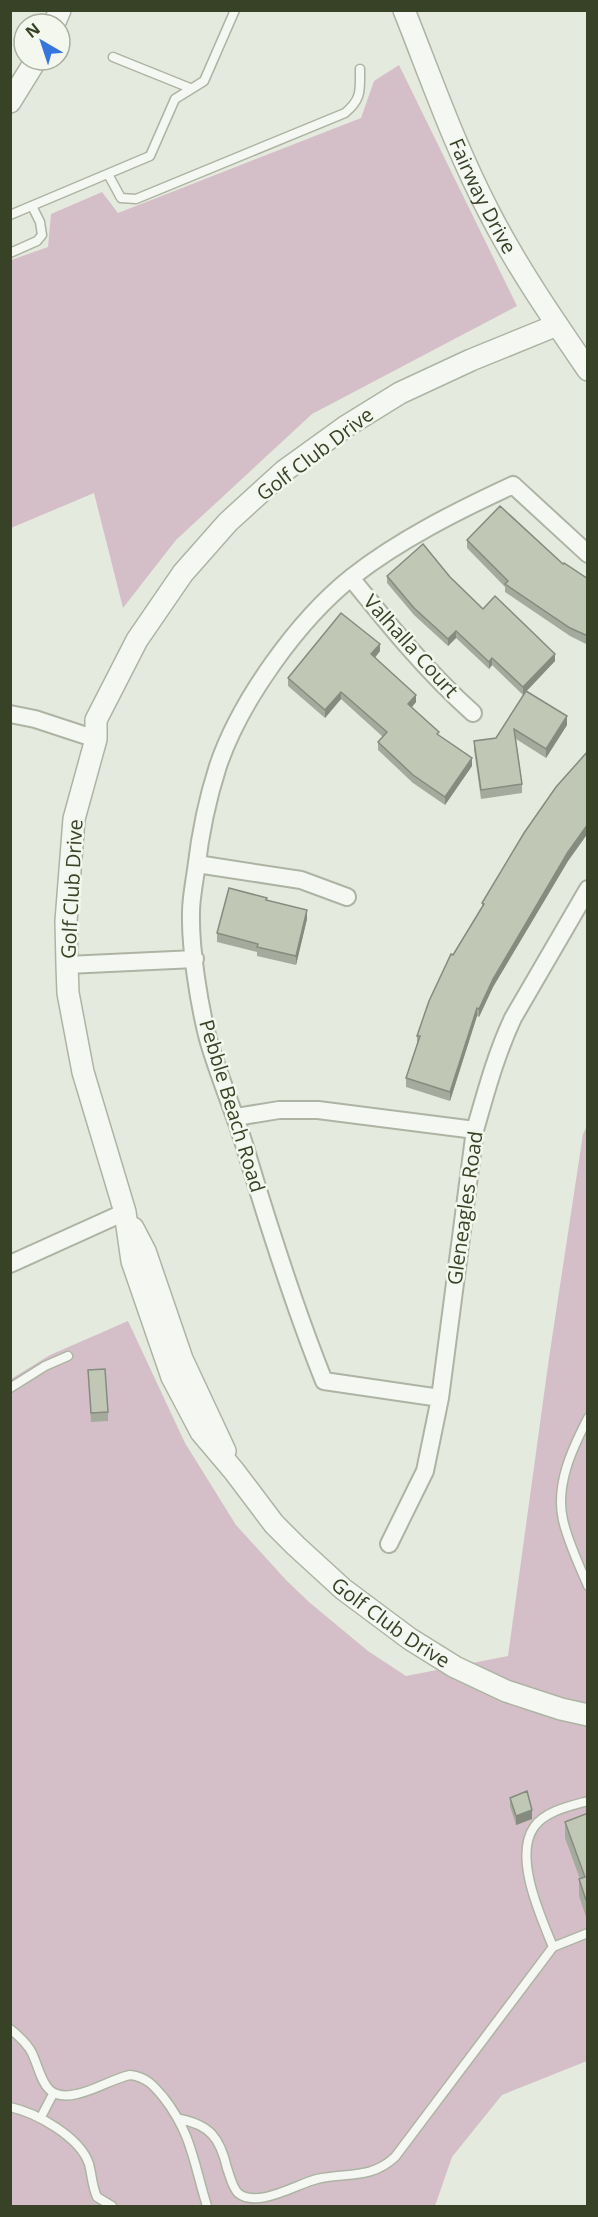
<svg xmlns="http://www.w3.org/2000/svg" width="598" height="2217" viewBox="0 0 598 2217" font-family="'Open Sans',sans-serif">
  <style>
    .green { fill: #d4bfc9 }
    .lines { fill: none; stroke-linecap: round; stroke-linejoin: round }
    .service-casing { stroke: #adb4a3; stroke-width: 11 }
    .minor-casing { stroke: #adb4a3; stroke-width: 20 }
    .tertiary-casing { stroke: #adb4a3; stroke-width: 24 }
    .service { stroke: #f5f7f2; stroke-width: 8 }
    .minor { stroke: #f5f7f2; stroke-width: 16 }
    .tertiary { stroke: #f5f7f2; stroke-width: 21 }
    .wall { fill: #a5ab9c }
    .shaded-wall { fill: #868b7f }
    .building { fill: #c0c7b5; stroke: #868b7f; stroke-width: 1.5 }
    .labels { text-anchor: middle; stroke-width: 5; stroke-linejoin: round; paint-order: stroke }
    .street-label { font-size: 20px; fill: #374226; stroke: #f4f7ee }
  </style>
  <rect width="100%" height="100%" fill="#e5eade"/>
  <!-- green -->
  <path class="green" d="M399,65L517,306L312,414L176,540L123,608L94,493L11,528V260L48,247L51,214L102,192L118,213L361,118L374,81Z
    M587,1126V2061L502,2095L452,2157L435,2206H11V1379L50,1355L128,1321L185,1443L236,1525L286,1580L309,1602L368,1651L406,1676L508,1656L549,1358L583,1134Z"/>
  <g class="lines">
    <!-- service casing -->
    <g class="service-casing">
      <path id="service" d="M113,57L190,88
        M108,174L121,198L136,199L345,113C362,99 360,90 360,69
        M10,215L150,156L175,99L204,81L235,10
        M10,253L37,241L42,235L40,222L32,206
        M10,1388L45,1366L68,1356
        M588,1418C572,1449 555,1485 563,1520C568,1542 579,1565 588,1586
        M553,1947C541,1917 513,1857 534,1827C545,1811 570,1806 588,1801
        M10,2029C19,2036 27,2043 32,2053C43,2077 43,2102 77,2094C96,2090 112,2079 130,2075C147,2077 154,2086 164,2098C192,2134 194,2165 207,2206
        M10,2107C37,2113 80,2137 89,2164C92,2175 92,2186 97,2197L112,2206
        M41,2117L53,2094
        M180,2119C210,2125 220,2138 227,2168C230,2176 232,2187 238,2193C257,2209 297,2184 317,2179C347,2172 370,2180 395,2157L553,1947L588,1933"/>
    </g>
    <!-- minor casing -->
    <g class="minor-casing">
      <path id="minor" d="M351,578C389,625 427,672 473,713
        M10,714L35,719L96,739
        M197,864L301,880L347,897
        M67,965L195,959
        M236,1117L279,1110H318L475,1130
        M10,1264L125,1212
        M440,1398L324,1381C293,1304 268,1224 244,1144C233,1109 218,1074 208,1039C199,1004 190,948 191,912C191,899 194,884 196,870C200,835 207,800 218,766C240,701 298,620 352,577C399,540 459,510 513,485L588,554
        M389,1544L425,1471L440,1398L475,1130C486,1092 496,1054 513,1018L588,889"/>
    </g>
    <!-- tertiary casing -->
    <g class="tertiary-casing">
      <g id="tertiary">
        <path id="s1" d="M404,10C431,78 455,147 489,212C517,267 553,319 588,370"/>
        <path d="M54,24L60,10"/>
        <path d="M10,102L36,60"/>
        <path id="s2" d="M557,325L471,360L400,393L345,427L284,471L228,522L183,573L137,640L96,720V739L74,819L66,921L67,965L68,993L83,1072L125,1212L132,1261L172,1377L201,1432L234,1471L274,1524L296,1546L343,1589L410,1639L455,1667L506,1691L561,1709L588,1715"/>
        <path d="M133,1228L145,1251L182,1359L225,1451"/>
      </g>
    </g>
    <!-- service -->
    <use href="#service" class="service"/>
    <!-- minor -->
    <use href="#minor" class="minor"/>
    <!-- tertiary -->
    <use href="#tertiary" class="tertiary"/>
  </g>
  <!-- wall -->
  <path class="wall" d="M467,540L563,564L588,579V645L570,636L505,592V587L467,548Z
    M387,576L450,577L483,609L555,661L526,691L567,725L546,758L516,739L522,784V793L481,799L474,750V741L496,738L523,695L492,665L489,669L456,638L448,646L414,615L387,583Z
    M380,651L375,658L416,702L411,708L439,736L472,766L445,805L413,783L378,750V742L383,737L341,699L325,718L288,686V678Z
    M588,751V833L568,861L493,987L479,1017L477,1016L450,1101L406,1087V1078L417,1044V1036L453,955L482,908V903Z
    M267,900L307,919L296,965L257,956V952L217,942V933Z
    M88,1370L108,1412V1421L91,1422Z
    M510,1798L532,1819L516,1825L510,1806Z
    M588,1813L586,1917L579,1896V1879H580L565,1838V1822Z"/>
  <!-- shaded-wall -->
  <path class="shaded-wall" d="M456,631V638L448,646V639Z
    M380,644V651L371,662V654Z
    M555,654V661L523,695V687Z
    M492,658V665L489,669V662Z
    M341,692V699L325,718V710Z
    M416,695V702L408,712V704Z
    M567,716V725L546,758V749Z
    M472,758V766L445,805V797Z
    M588,824V833L568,861L493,987L479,1017V1009L493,979L568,852Z
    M307,910V919L296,965V956Z
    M477,1008V1016L450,1101V1092Z
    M532,1810V1819L516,1825V1816Z
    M586,1900H588V1916L586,1917Z"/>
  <!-- building -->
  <path class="building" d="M500,506L563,564L564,563L588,579V636L570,628L505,584L508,581L467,540Z
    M423,544L450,577L483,609L495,596L555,654L523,687L492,658L489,662L456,631L448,639L414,608L387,576Z
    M341,613L380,644L371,654L416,695L408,704L439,732L437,734L472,758L445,797L413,775L378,742L387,732L341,692L325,710L288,678Z
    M526,691L567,716L546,749L514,729L522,784L481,790L474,741L496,738Z
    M588,751V824L568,852L493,979L479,1009L477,1008L450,1092L406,1078L420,1036H417L429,1001L451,954L453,955L484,904L482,903L524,833L556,787Z
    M229,888L267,898L266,900L307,910L296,956L257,947L258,944L217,933Z
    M105,1369L108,1412L91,1413L88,1370Z
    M527,1791L532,1810L516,1816L510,1798Z
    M588,1813V1900H586L579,1879L585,1877L565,1822Z"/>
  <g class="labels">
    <!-- street labels -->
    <g class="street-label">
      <text dy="7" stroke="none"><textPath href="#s1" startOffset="202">Fairway Drive</textPath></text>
      <text transform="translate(315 454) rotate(-37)" y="7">Golf Club Drive</text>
      <text transform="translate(411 646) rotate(48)" y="7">Valhalla Court</text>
      <text transform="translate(72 889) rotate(-87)" y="7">Golf Club Drive</text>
      <text transform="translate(232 1106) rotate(73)" y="7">Pebble Beach Road</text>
      <text transform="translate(465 1208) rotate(-82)" y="7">Gleneagles Road</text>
      <text dy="7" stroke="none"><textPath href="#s2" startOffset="1634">Golf Club Drive</textPath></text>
    </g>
  </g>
  <!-- border -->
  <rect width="598" height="2217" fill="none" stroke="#374226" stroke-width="24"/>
  <!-- north arrow -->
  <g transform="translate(42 42) rotate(321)"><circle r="28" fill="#f4f7ee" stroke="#a8af9e" stroke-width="1.5"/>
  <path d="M0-4.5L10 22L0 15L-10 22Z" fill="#3676dc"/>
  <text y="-9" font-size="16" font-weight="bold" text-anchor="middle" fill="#374226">N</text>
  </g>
</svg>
